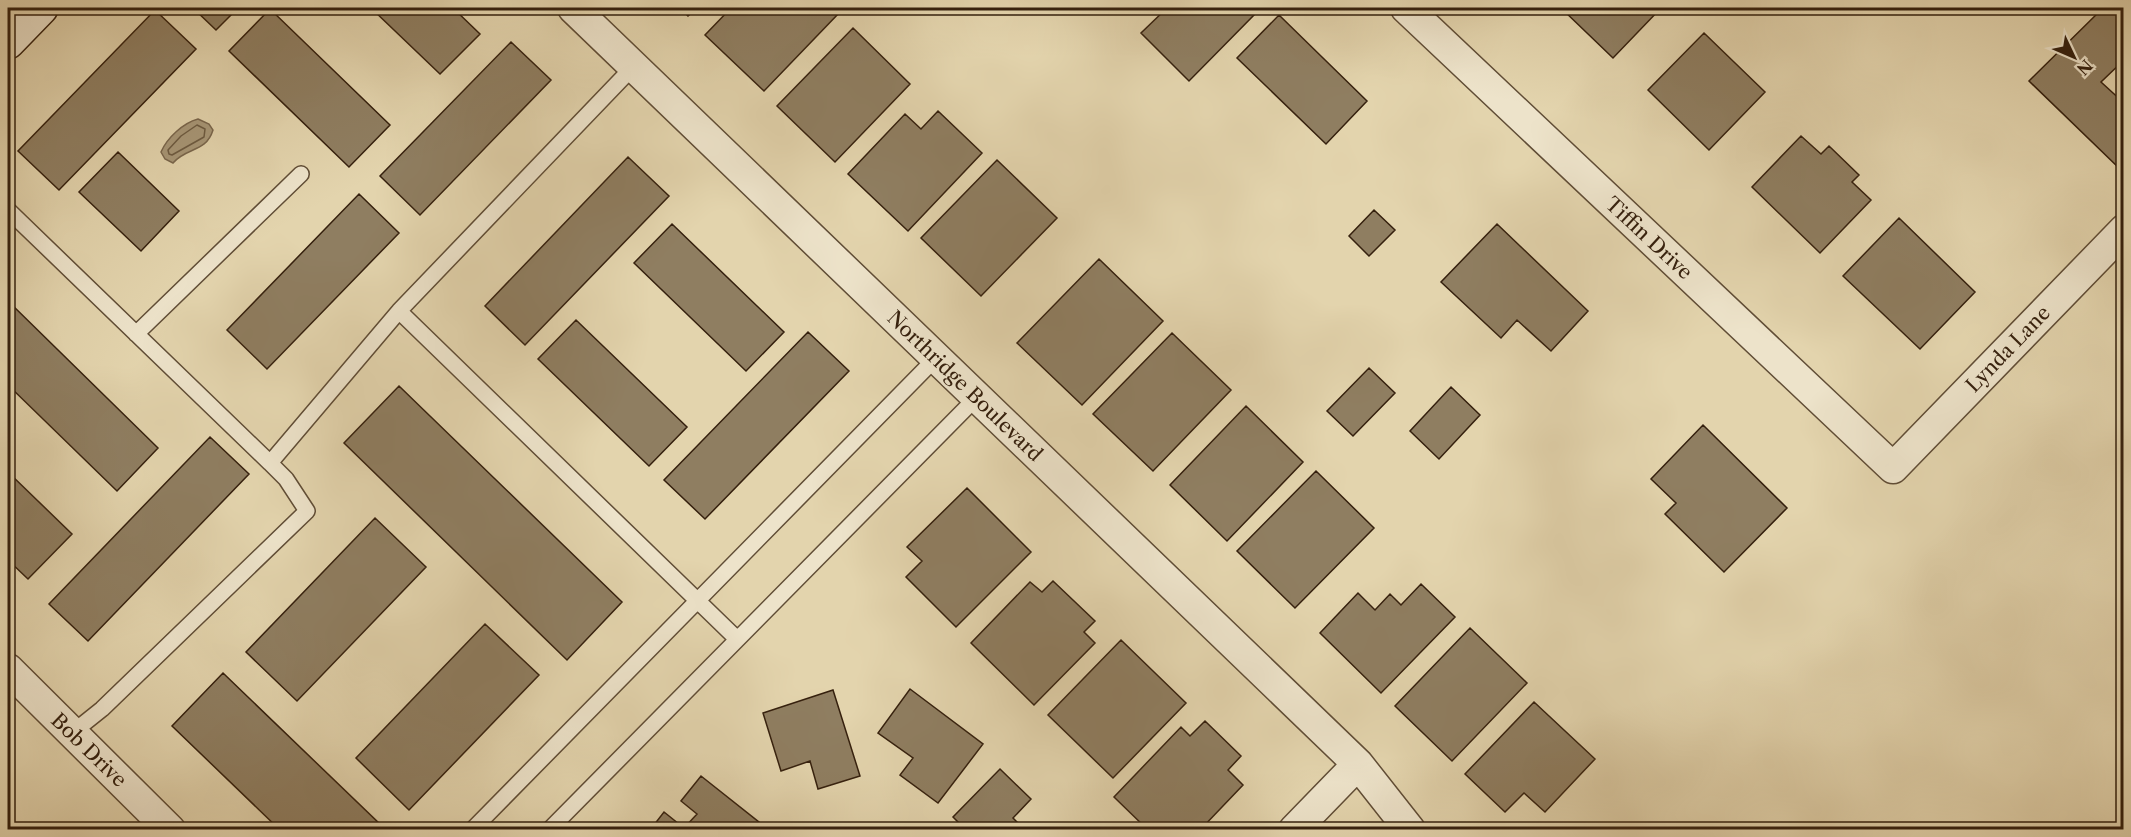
<svg xmlns="http://www.w3.org/2000/svg" width="2131" height="837" viewBox="0 0 2131 837" font-family="'Libre Caslon Text',serif">
  <style>
    .water { fill: #a89777; stroke: #7a674d; stroke-width: 1.5 }
    .lines { fill: none; stroke-linecap: round; stroke-linejoin: round }
    .shore { stroke: #6e5c42; stroke-width: 1.5 }
    .building { fill: #8f7e61; stroke: #35200e; stroke-width: 1.5 }
    .lane-casing { stroke: #604d36; stroke-width: 18 }
    .street-casing { stroke: #604d36; stroke-width: 33 }
    .secondary-casing { stroke: #35200e; stroke-width: 36 }
    .lane { stroke: #ede3ca; stroke-width: 15 }
    .street { stroke: #ede3ca; stroke-width: 30 }
    .secondary { stroke: #ede3ca; stroke-width: 33 }
    .labels { text-anchor: middle; stroke-width: 5; stroke-linejoin: round; paint-order: stroke }
    .street-label { font-size: 20px; fill: #35200e; stroke: #ede3ca }
  </style>
  <rect width="100%" height="100%" fill="#e3d4ad"/>
  <filter id="stains"><feTurbulence type="fractalNoise" baseFrequency=".00333" numOctaves="4"/><feColorMatrix values="0 0 0 0 .2 0 0 0 0 .09 0 0 0 0 .02 0 0 0 .5 -.17"/></filter>
  <radialGradient id="worn" r=".72"><stop offset=".6" stop-color="#630" stop-opacity="0"/><stop offset="1" stop-color="#630" stop-opacity=".3"/></radialGradient>
  <!-- water -->
  <path class="water" d="M198,119L209,124L213,130C206,153 186,147 173,163L165,159L161,152C167,138 183,123 198,119Z"/>
  <g class="lines">
    <!-- shore -->
    <path class="shore" d="M197,125L205,129L204,137L172,155L169,154L168,150L181,136Z"/>
  </g>
  <!-- building -->
  <path class="building" d="M193,8H238L216,30Z
    M371,8H453L480,34L440,74Z
    M680,8H697L688,16Z
    M731,8H833L839,13L764,91L705,35Z
    M1167,8H1246L1254,15L1189,81L1141,33Z
    M1561,8H1661L1613,58Z
    M2103,8H2124V60L2101,82L2124,103V166L2120,169L2029,81Z
    M270,9L390,125L349,167L229,51Z
    M155,10L196,49L59,190L18,151Z
    M1279,15L1367,101L1326,144L1237,58Z
    M853,28L910,84L835,162L777,106Z
    M1704,33L1765,92L1709,150L1648,90Z
    M511,42L551,80L420,215L380,176Z
    M938,111L982,153L908,231L848,174L905,114L921,129Z
    M1801,136L1821,154L1829,146L1859,175L1852,182L1871,200L1820,253L1752,187Z
    M118,152L179,211L141,251L79,192Z
    M628,157L669,196L525,345L485,306Z
    M997,160L1057,218L981,296L921,238Z
    M359,194L399,233L267,369L227,330Z
    M1374,210L1395,230L1369,256L1349,236Z
    M1899,218L1975,292L1920,349L1843,276Z
    M672,224L784,332L746,371L634,263Z
    M1497,224L1588,311L1551,351L1517,320L1501,338L1441,282Z
    M1099,259L1163,321L1082,405L1017,343Z
    M8,301L158,448L117,491L8,385Z
    M576,320L687,427L649,466L538,359Z
    M808,332L849,371L705,519L664,480Z
    M1172,333L1231,390L1153,471L1093,414Z
    M1369,368L1395,393L1353,436L1327,411Z
    M399,386L622,602L567,660L344,443Z
    M1451,387L1480,415L1439,459L1410,431Z
    M1246,406L1303,462L1227,541L1170,485Z
    M1703,425L1787,508L1724,572L1665,514L1676,503L1651,479Z
    M210,437L249,474L88,641L49,604Z
    M1316,471L1374,528L1295,608L1237,551Z
    M8,472L72,534L28,579L8,560Z
    M967,488L1031,552L956,627L906,577L922,561L907,547Z
    M375,518L426,567L297,701L246,652Z
    M1053,581L1095,621L1084,632L1095,643L1034,705L971,643L1030,582L1042,592Z
    M1421,584L1455,617L1381,693L1320,633L1358,593L1375,610L1390,594L1401,605Z
    M485,624L539,675L409,810L356,758Z
    M1470,628L1527,683L1452,761L1395,706Z
    M1121,640L1186,703L1113,778L1048,715Z
    M223,673L384,828L383,830H280L172,726Z
    M910,689L983,744L938,803L900,775L913,758L878,733Z
    M833,690L860,776L818,789L810,761L781,771L763,713Z
    M1534,702L1595,759L1545,812L1524,793L1505,812L1465,774Z
    M1205,721L1241,756L1228,770L1243,785L1200,830H1148L1114,797L1181,727L1190,736Z
    M1000,769L1031,799L1013,818L1025,830H966L953,817Z
    M701,776L769,830H650L664,812L684,828L697,814L681,801Z"/>
  <g class="lines">
    <!-- lane casing -->
    <g class="lane-casing">
      <path id="lane" d="M8,210L270,463L399,311L634,66
        M399,311L737,639
        M136,334L301,174
        M72,733L102,709L307,511L286,479L270,463
        M472,830L936,358
        M549,830L977,397"/>
    </g>
    <!-- street casing -->
    <g class="street-casing">
      <path id="street" d="M573,8L1358,764L1410,830
        M1406,8L1893,468L2124,230
        M8,669L170,830
        M1294,830L1358,764"/>
    </g>
    <!-- secondary casing -->
    <g class="secondary-casing">
      <path id="secondary" d="M8,42L41,8"/>
    </g>
    <!-- lane -->
    <use href="#lane" class="lane"/>
    <!-- street -->
    <use href="#street" class="street"/>
    <!-- secondary -->
    <use href="#secondary" class="secondary"/>
  </g>
  <g class="labels">
    <!-- street labels -->
    <g class="street-label">
      <text transform="translate(1649 238) rotate(43)" y="7">Tiffin Drive</text>
      <text transform="translate(2008 349) rotate(-46)" y="7">Lynda Lane</text>
      <text transform="translate(965 386) rotate(44)" y="7">Northridge Boulevard</text>
      <text transform="translate(89 750) rotate(44)" y="7">Bob Drive</text>
    </g>
  </g>
  <!-- margin -->
  <rect width="2131" height="837" fill="none" stroke="#e3d4ad" stroke-width="30"/>
  <rect x="9" y="9" width="2113" height="819" fill="none" stroke="#35200e" stroke-width="3"/>
  <rect x="15" y="15" width="2101" height="807" fill="none" stroke="#35200e" stroke-width="1.5"/>
  <!-- north arrow -->
  <g transform="translate(2074 57) rotate(134)" stroke="#ede3ca" stroke-width="4.5" paint-order="stroke">
  <path d="M0-4.5L10 22L0 15L-10 22Z" fill="#35200e"/>
  <text y="-9" font-size="16" font-weight="bold" text-anchor="middle" fill="#35200e">N</text>
  </g>
  <rect width="100%" height="100%" filter="url(#stains)"/>
  <rect width="100%" height="100%" fill="url(#worn)"/>
</svg>
